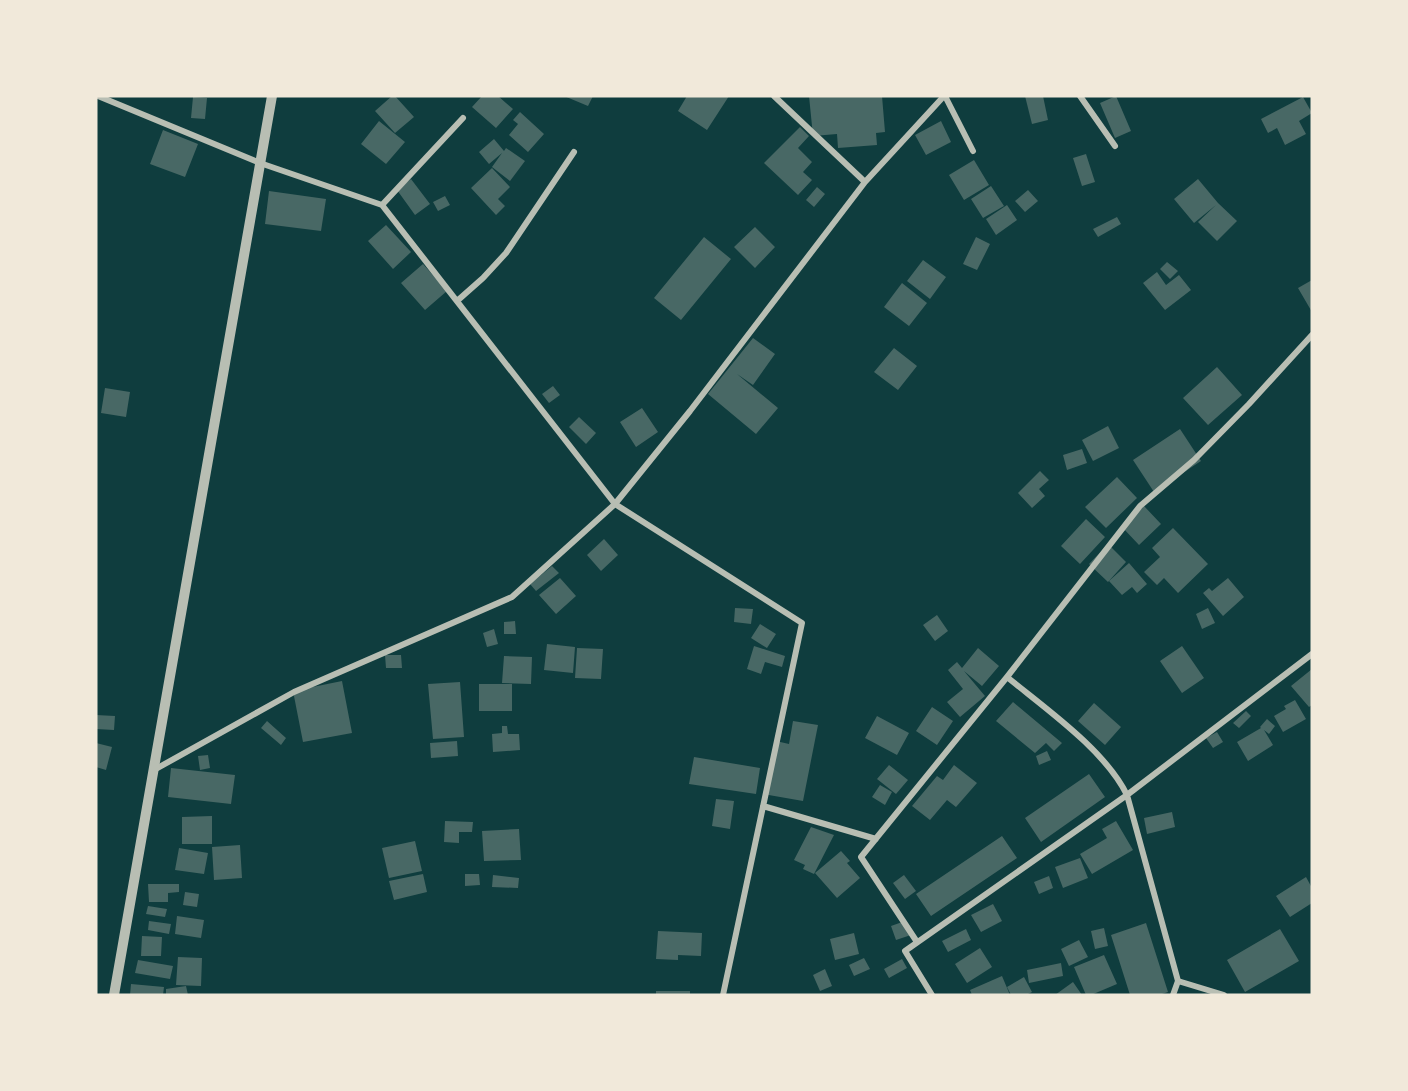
<svg xmlns="http://www.w3.org/2000/svg" width="1408" height="1091" viewBox="0 0 1408 1091" font-family="Montserrat,sans-serif">
  <style>
    .building { fill: #486865 }
    .lines { fill: none; stroke-linecap: round; stroke-linejoin: round }
    .minor { stroke: #b8beb3; stroke-width: 6 }
    .tertiary { stroke: #b8beb3; stroke-width: 10 }
  </style>
  <rect width="100%" height="100%" fill="#0f3d3e"/>
  <!-- building -->
  <path class="building" d="M392,96H395L414,117L395,133L375,111Z
    M482,96H498L513,109L496,128L472,107Z
    M564,96H593L588,106Z
    M687,96H729L707,130L678,111Z
    M809,96H882L885,132L876,133L877,145L838,148L837,134L813,136Z
    M1025,96H1043L1048,120L1032,124Z
    M1116,96L1131,131L1115,138L1100,103Z
    M193,97L207,98L205,119L191,118Z
    M1303,97L1312,113L1299,121L1306,134L1285,145L1277,128L1268,133L1261,119Z
    M520,112L544,134L528,152L509,135L518,124L513,120Z
    M379,121L405,142L386,164L361,144Z
    M941,121L951,142L926,155L915,135Z
    M800,127L809,136L798,148L812,162L803,172L812,180L798,195L764,163Z
    M163,130L198,144L185,177L150,164Z
    M494,139L504,151L506,148L525,161L510,181L492,167L502,153L489,164L479,152Z
    M1086,154L1095,182L1082,186L1073,158Z
    M974,160L989,185L964,200L949,175Z
    M492,168L510,187L498,199L505,206L496,215L471,188Z
    M411,179L430,204L415,215L397,190Z
    M1198,179L1218,203L1237,221L1217,241L1198,222L1216,205L1194,223L1174,199Z
    M991,186L1004,206L983,218L971,199Z
    M817,187L825,194L814,207L806,200Z
    M1028,190L1038,201L1025,212L1015,201Z
    M269,191L326,199L321,231L265,224Z
    M445,196L450,205L438,211L433,202Z
    M1007,205L1017,220L996,235L986,219Z
    M1117,217L1121,224L1098,237L1093,229Z
    M386,225L411,252L393,269L368,241Z
    M755,227L775,247L755,268L734,247Z
    M704,237L731,259L681,320L654,298Z
    M976,237L990,244L977,270L963,264Z
    M923,260L946,277L930,299L907,281Z
    M1167,262L1178,271L1170,279L1160,269Z
    M423,264L447,291L425,310L401,283Z
    M1157,272L1166,285L1179,275L1191,290L1165,310L1143,283Z
    M1312,280V312L1298,288Z
    M902,283L927,303L909,326L884,307Z
    M753,338L775,354L753,385L737,374L778,408L756,434L708,394Z
    M894,348L917,366L898,390L874,372Z
    M1217,367L1242,395L1208,425L1183,398Z
    M553,386L560,395L549,403L542,394Z
    M105,388L130,392L126,417L101,413Z
    M642,408L658,432L636,447L620,422Z
    M579,417L596,433L586,444L569,427Z
    M1108,426L1119,448L1093,461L1082,440Z
    M1180,429L1201,461L1154,492L1133,460Z
    M1082,449L1087,463L1067,470L1063,455Z
    M1040,471L1049,480L1039,489L1045,496L1032,508L1018,493Z
    M1117,477L1137,498L1106,528L1085,507Z
    M1144,506L1161,524L1139,545L1122,527Z
    M1086,519L1105,537L1080,564L1061,546Z
    M1173,528L1208,564L1178,593L1164,578L1157,585L1144,572L1160,557L1152,548Z
    M604,539L618,555L601,571L587,555Z
    M1108,544L1126,562L1108,582L1089,564Z
    M1129,563L1147,584L1137,593L1132,587L1122,595L1109,581Z
    M552,566L559,573L536,591L530,584Z
    M560,578L576,596L556,614L539,595Z
    M1228,578L1244,597L1223,616L1203,593L1209,588L1212,591Z
    M735,608L753,609L751,624L734,622Z
    M1208,608L1215,623L1202,629L1196,614Z
    M937,615L948,631L935,641L923,625Z
    M515,621L516,634H504V622Z
    M760,624L776,634L767,648L751,638Z
    M494,629L498,644L487,647L483,633Z
    M547,644L575,647L573,673L544,670Z
    M754,646L785,656L782,667L765,662L761,674L747,669Z
    M1182,646L1204,678L1182,693L1160,661Z
    M577,648L603,649L601,679L575,678Z
    M978,648L999,666L982,686L964,671L985,696L960,717L947,702L963,689L948,670L957,662L962,668Z
    M385,655H401L402,668H386Z
    M504,656L532,657L531,684L502,683Z
    M1312,669V705L1309,707L1291,686Z
    M342,681L352,733L303,742L293,691Z
    M460,682L464,737L433,739L428,684Z
    M479,684H512V711H479Z
    M1295,700L1306,719L1283,732L1274,716L1286,709L1284,706Z
    M1013,702L1062,743L1054,751L1046,743L1035,753L996,721Z
    M1094,703L1121,727L1105,745L1078,721Z
    M932,707L953,721L937,745L916,731Z
    M1246,711L1251,716L1239,728L1233,723Z
    M96,715L115,716L114,730L96,729Z
    M877,716L909,733L897,755L865,738Z
    M1267,719L1275,726L1269,734L1264,730L1273,745L1248,761L1237,742L1261,728L1260,727Z
    M267,721L286,738L281,745L261,728Z
    M793,721L818,725L803,801L763,794L776,741L789,744Z
    M502,726H507L508,734H519L520,750L493,752L492,734L502,733Z
    M1217,732L1223,742L1213,748L1206,738Z
    M457,741L458,756L431,758L430,743Z
    M96,743L112,747L106,770L96,767Z
    M1047,751L1051,760L1039,765L1036,756Z
    M208,755L210,768L200,770L198,756Z
    M694,757L760,768L756,794L689,784Z
    M889,765L908,780L896,794L877,779Z
    M954,765L977,783L956,807L947,800L930,820L912,806L937,776L943,780Z
    M171,768L235,775L231,804L168,797Z
    M1089,774L1105,797L1041,842L1025,818Z
    M880,785L892,792L885,805L872,797Z
    M716,799L734,801L730,829L712,826Z
    M1172,812L1175,827L1147,834L1144,818Z
    M212,816V844H182V817Z
    M445,821L473,822L472,832H459V843L444,842Z
    M1116,821L1133,850L1092,874L1080,854L1107,838L1102,829Z
    M811,827L834,835L814,874L803,869L805,865L794,860Z
    M519,829L521,860L484,861L482,831Z
    M1002,836L1017,858L931,916L916,894Z
    M415,841L422,871L389,878L382,848Z
    M240,845L242,878L214,880L212,847Z
    M179,848L208,853L204,874L175,870Z
    M841,851L850,861L847,863L860,878L837,898L815,873Z
    M1080,858L1088,878L1063,888L1055,867Z
    M423,874L427,892L394,900L389,881Z
    M465,874H479L480,885L465,886Z
    M493,875L519,878L518,888L492,887Z
    M904,875L916,891L905,899L893,883Z
    M1049,876L1053,888L1039,894L1034,882Z
    M1306,877L1312,888V903L1290,917L1276,896Z
    M148,884H179V892L168,893V902H149Z
    M185,892L199,894L197,907L183,905Z
    M993,904L1002,921L981,932L971,915Z
    M148,906L167,909L165,917L146,914Z
    M177,916L204,920L201,938L175,934Z
    M149,921L171,924L169,934L148,930Z
    M905,921L911,935L896,940L891,926Z
    M1146,923L1168,992L1159,995H1130L1111,935Z
    M1104,928L1108,946L1095,949L1091,931Z
    M966,929L971,940L948,952L942,941Z
    M1280,929L1299,961L1245,992L1227,960Z
    M658,931L702,933L701,956L678,955V960L656,959Z
    M854,933L859,954L835,960L830,939Z
    M142,936L162,937L161,956H141Z
    M1079,940L1088,957L1069,966L1061,949Z
    M980,948L992,967L967,983L955,964Z
    M1104,955L1117,984L1091,995H1086L1074,967Z
    M178,957L202,958L201,986L176,985Z
    M864,958L870,969L854,976L849,965Z
    M902,959L907,968L889,978L884,969Z
    M138,960L173,966L170,979L135,973Z
    M1061,963L1063,976L1029,983L1027,970Z
    M825,969L832,986L820,991L813,975Z
    M1002,976L1010,995H972L970,990Z
    M1024,977L1032,992L1026,995H1011L1007,987Z
    M1073,982L1082,995H1055Z
    M131,984L164,987L163,995H130Z
    M186,986L188,995H166V989Z
    M656,991H690V995H656Z"/>
  <g class="lines">
    <!-- minor -->
    <path class="minor" d="M98,96L260,163L382,205L615,504L802,623L723,995
      M774,96L865,182
      M945,96L973,151
      M1080,96L1115,146
      M382,205L463,118
      M457,301L483,278L506,253L574,152
      M1007,677C1046,709 1105,750 1127,795L1178,981L1224,995
      M154,770L294,692L512,597L615,504L690,411L865,182L944,96
      M763,806L876,839
      M917,942L861,857L1007,677L1140,506L1194,460L1249,404L1312,335
      M932,995L905,951L1127,795L1312,654
      M1173,995L1178,981"/>
    <!-- tertiary -->
    <path class="tertiary" d="M114,995L272,96"/>
  </g>
  <!-- border -->
  <rect width="1408" height="1091" fill="none" stroke="#f1e9da" stroke-width="195"/>
</svg>
